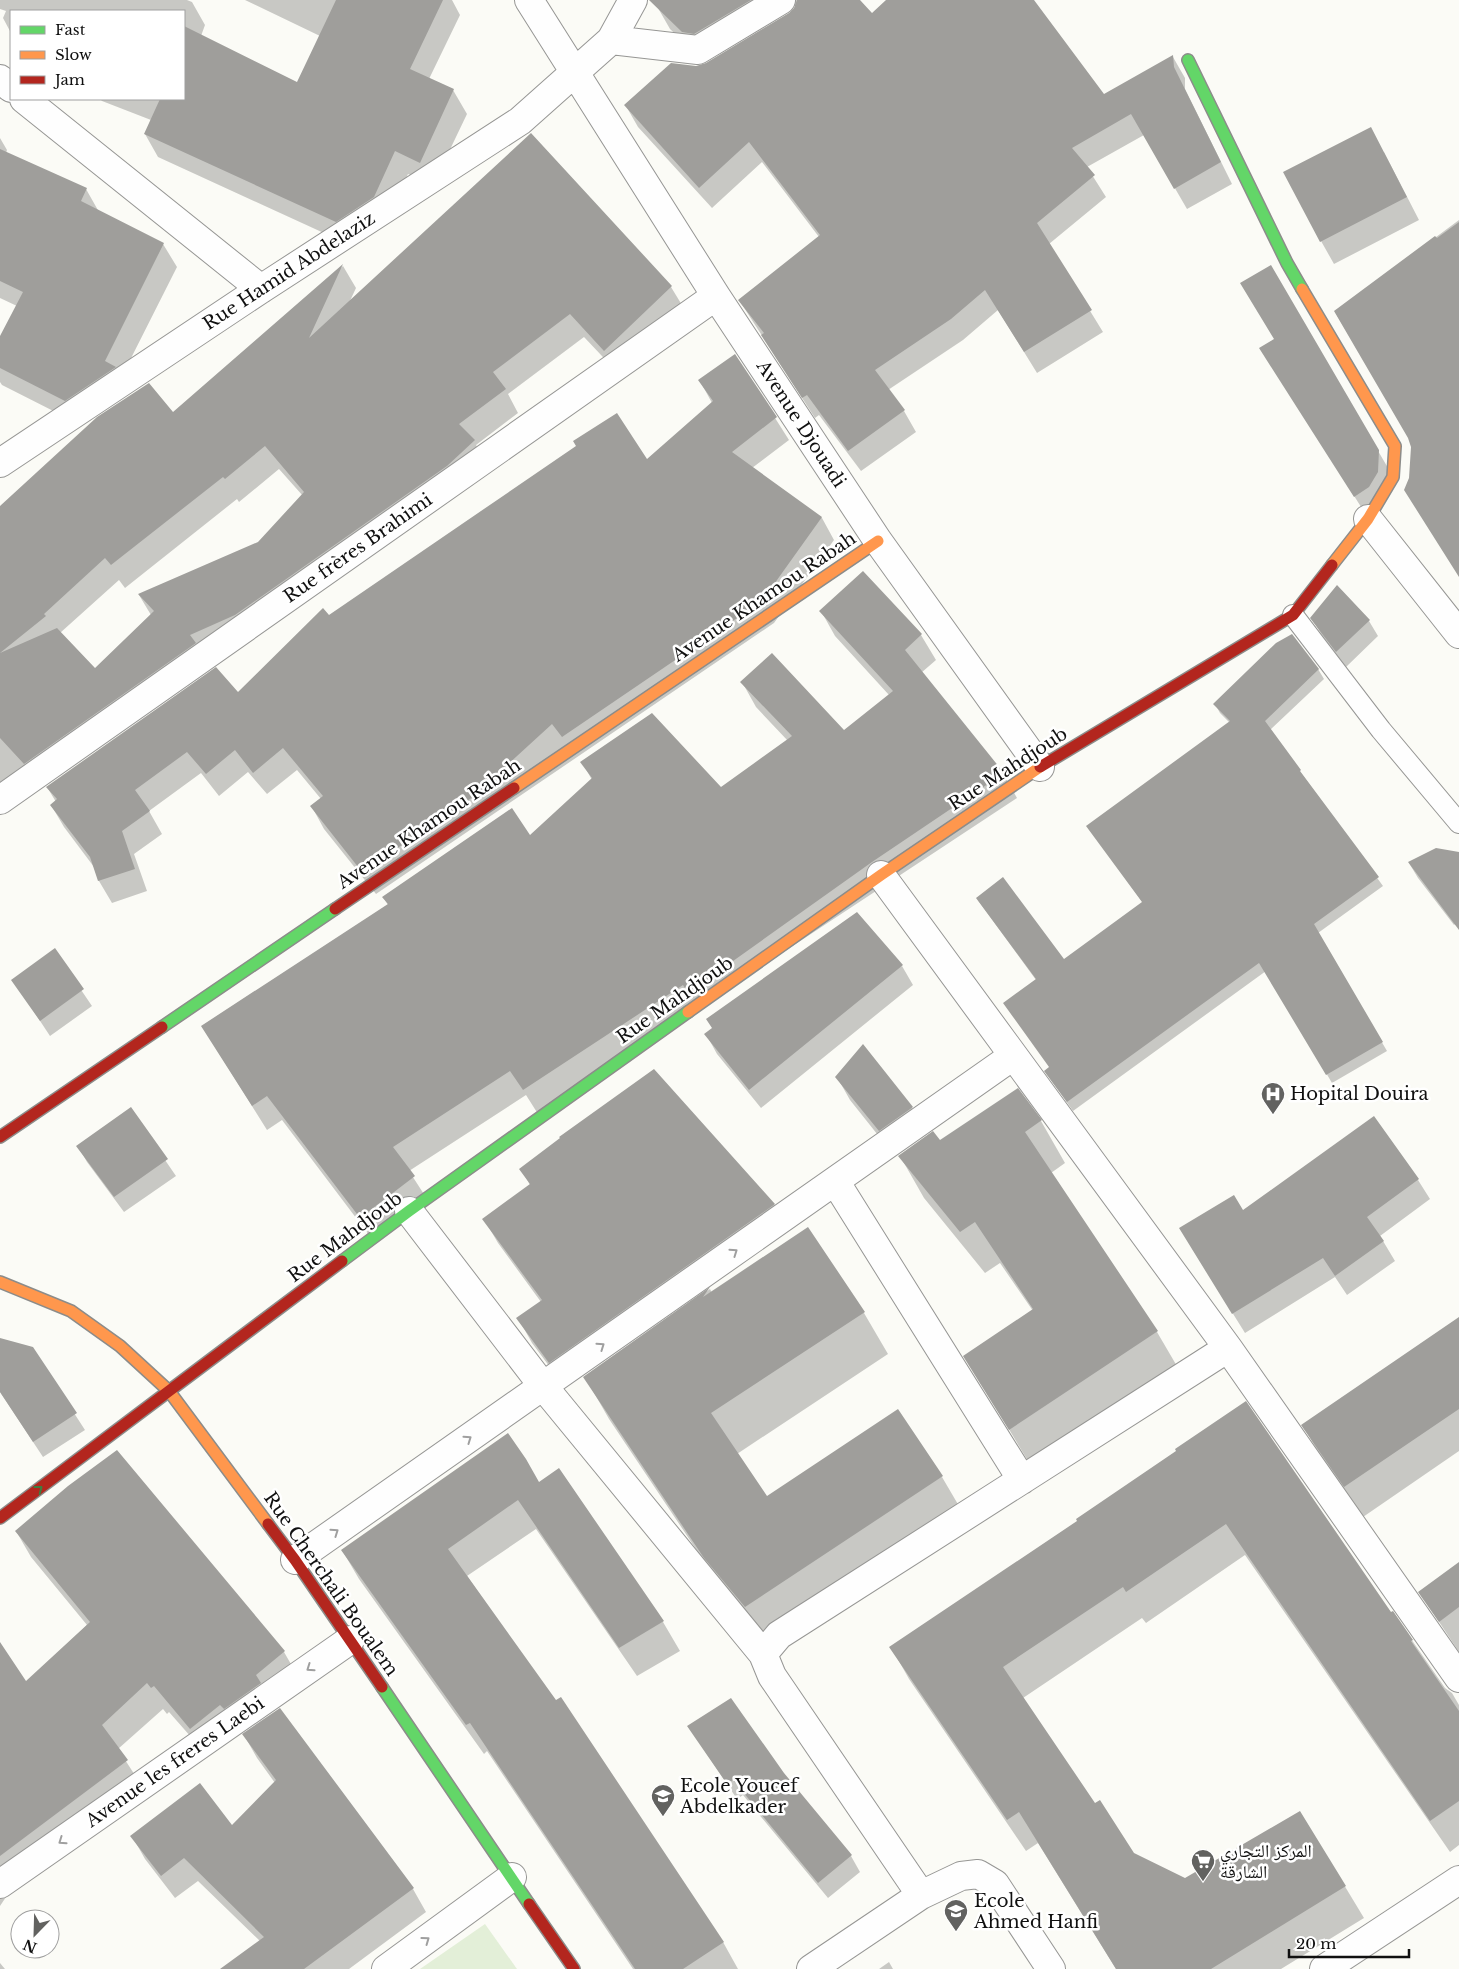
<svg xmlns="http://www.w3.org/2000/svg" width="1459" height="1969" viewBox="0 0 1459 1969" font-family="'Libre Baskerville','Noto Naskh Arabic',serif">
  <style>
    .green { fill: #e3efd8 }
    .shadow { fill: #0003; fill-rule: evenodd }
    .building { fill: #9f9e9b }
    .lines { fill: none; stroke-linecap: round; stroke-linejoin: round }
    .lane-casing { stroke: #969694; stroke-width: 22 }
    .street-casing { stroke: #969694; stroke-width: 30 }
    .fast-casing { stroke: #8c8c8a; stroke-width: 14 }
    .slow-casing { stroke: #8c8c8a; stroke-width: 14 }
    .jam-casing { stroke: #8c8c8a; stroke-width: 14 }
    .lane { stroke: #fefefe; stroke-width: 20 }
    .street { stroke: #fefefe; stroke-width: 28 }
    .fast { stroke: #63d668; stroke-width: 11 }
    .slow { stroke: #ff974d; stroke-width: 11 }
    .jam { stroke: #b3261e; stroke-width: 11 }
    .oneway { stroke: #9f9f9f }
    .oneway2 { stroke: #3e7d40 }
    .labels { text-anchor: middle; stroke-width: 5; stroke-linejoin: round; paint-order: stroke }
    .street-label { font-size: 18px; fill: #101010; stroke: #fff }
    .poi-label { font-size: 18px; fill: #101010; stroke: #fff; text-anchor: start }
  </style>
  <rect width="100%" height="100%" fill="#fbfbf6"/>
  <!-- green -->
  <path class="green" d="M485,1924L517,1969H420Z"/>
  <!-- shadow -->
  <path class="shadow" d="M0,0H187L192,2L205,25L201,36L298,84L320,36L245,0H452L460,15L429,79L453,90L467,114L433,185L408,174L387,221L350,245L158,157L145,134L151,120L102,101L100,99H184V11H11V33L3,18L6,11L0,9Z
    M666,0H858L871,15L888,0H1033L1103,96L1173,57L1185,78V89L1232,184L1187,209L1144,135L1087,167L1106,197L1049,244L1103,332L1037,373L998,310L963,340L888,390L904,411L916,432L861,471L819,415L815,418L739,300L819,237L762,162L712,208L638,127L626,106L696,67L707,65L790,14L796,6L793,5L695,53L670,29L658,8Z
    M531,135L671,287L685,310L618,373L584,337L508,394L518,413L476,445L487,464L0,795V507L173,414L343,266L356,288L349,303ZM279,469L303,496L259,543L139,595L151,615L95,670L60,633L119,580L125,588L237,499L239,502Z
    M0,138L7,150L6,153L86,189L99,212L163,244L177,267L121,378L79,424L2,385L0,382V338L17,306L0,298Z
    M1384,152L1419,220L1334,264L1321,241Z
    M1459,220V576L1410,478L1412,447L1410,438L1335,312Z
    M1270,267L1391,473L1368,518L1261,348L1275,339Z
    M735,355L789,440L752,468L822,518L834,540L774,623L376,894L324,829L312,807L321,799L297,770L267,794L248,772L219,796L201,773L149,811L162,834L134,854L147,891L112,903L99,881L94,867L64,827L51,805L56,802L47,787L238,694L329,617L647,460L712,403L700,381Z
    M863,573L921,635L936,660L921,673L1003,773L1017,798L538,1114L526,1095L409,1171L429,1202L375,1243L282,1120L267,1130L202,1026L388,905L383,897L529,837L592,780L582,762L721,788L788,741L756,707L742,682L844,731L889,695L835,636L821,611Z
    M1312,618L1369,621L1378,636L1346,667L1321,634Z
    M1318,669L1324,679L1270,730L1383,886L1318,933L1387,1051L1332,1083L1266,971L1073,1111L1051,1080L1036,980L977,899L1064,961L1143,903L1088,826L1230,723L1220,713L1215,704Z
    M1459,854V920L1454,925L1418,878L1409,863Z
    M54,950L92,1006L50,1036L13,980Z
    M902,966L913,985L761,1108L717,1054L706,1034L713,1029Z
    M863,1046L912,1108L926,1131L893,1154L850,1100L837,1077Z
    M654,1071L774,1204L789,1229L564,1386L532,1343L518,1318L541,1302L498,1243L484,1219L530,1185L521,1169Z
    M1018,1090L1041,1121L1065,1163L1051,1173L1157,1332L1181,1373L1034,1471L965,1356L1033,1311L1000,1263L985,1273L924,1198L900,1156L939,1142Z
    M130,1109L176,1176L124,1212L87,1162L78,1146Z
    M1373,1118L1418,1180L1430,1199L1380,1236L1395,1261L1347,1295L1335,1277L1245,1333L1192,1248Z
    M710,1289L712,1293L864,1313L888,1354L737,1454L766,1497L942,1477L966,1518L770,1648L730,1600L609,1419L585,1377Z
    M1459,1319V1451L1363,1517L1320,1456L1303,1425Z
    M0,1339L32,1348L85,1430L43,1457L0,1392Z
    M117,1451L284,1652L299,1678L271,1701L275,1709L239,1734L236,1730L206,1754L169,1712L167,1714L163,1709L118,1749L142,1786L32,1869L36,1876L6,1897L0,1906V1644L26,1683L87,1625L31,1557L16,1531Z
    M1177,1451L1391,1614L1393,1613L1445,1688L1452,1693L1459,1705V1845L1450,1852L1245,1555L1146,1623L1142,1618L1023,1698L1095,1805L1133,1854L1185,1880L1300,1812L1364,1918L1281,1969H1116L1038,1843L1026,1851L909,1679L891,1647L1078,1521Z
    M559,1469L663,1622L680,1651L637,1676L536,1529L467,1576L723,1942L738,1969H633L487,1751L484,1754L359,1579L342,1550L539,1484Z
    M1459,1564V1652L1420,1593Z
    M280,1710L413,1889L426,1912L349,1969H222L260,1941L198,1881L175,1898L145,1859L132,1836L232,1827L275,1783L257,1758L244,1735Z
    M689,1727L783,1774L851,1856L860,1872L828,1898L743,1795L737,1799Z
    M889,1962L893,1969H879Z
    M0,1963L5,1969H0Z"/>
  <!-- building -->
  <path class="building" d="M336,0H443L410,69L454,89L420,163L395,151L374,197L336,222L144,134L160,99H184V26L297,82Z
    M649,0H751L694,34L682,32Z
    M797,0H860L872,13L886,0H1034L1104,94L1173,55L1174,67L1221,162L1174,189L1131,114L1072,148L1095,175L1037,223L1092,310L1024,352L985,290L951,319L875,370L905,410L848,451L807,395L802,398L761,335L764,333L738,300L820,235L749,142L699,188L624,105L671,63L696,66L706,63L789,13L794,8Z
    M1371,127L1407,197L1320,242L1283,172Z
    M531,133L672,286L604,351L570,314L493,372L506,389L459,424L475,440L447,466L235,615L190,635L196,643L24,764L0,738V653L57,628L95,668L154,611L138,594L258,542L304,492L265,446L225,479L223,477L111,565L105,558L44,614L46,616L0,653V506L97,417L149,383L173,412L343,264L309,338Z
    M0,149L87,188L81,201L164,243L105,361L116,367L65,401L0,368V336L23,292L0,281Z
    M1459,222V577L1404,490L1409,478L1411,447L1408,438L1334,311L1435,236L1437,238Z
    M1271,265L1379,450L1378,472L1369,487L1354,497L1259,348L1274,339L1240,283Z
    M735,354L777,417L732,452L822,517L762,601L562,737L552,724L493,778L495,782L362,872L310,806L323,796L283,748L253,773L235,750L206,774L187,752L135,790L150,811L122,831L135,869L98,881L90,857L50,805L57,799L46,787L216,667L238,692L323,608L329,615L576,446L573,441L617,413L647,459L713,401L698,380Z
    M863,571L922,634L905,650L1004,773L872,862L688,993L683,985L523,1090L510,1071L393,1147L415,1176L360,1218L267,1096L252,1106L201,1026L388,904L382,897L512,808L530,835L592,778L580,762L652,713L721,787L792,736L740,682L772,653L844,730L893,691L819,611Z
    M1337,585L1370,620L1336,652L1310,618Z
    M1292,634L1319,669L1265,721L1301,770L1300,771L1379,877L1314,924L1383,1042L1326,1075L1259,963L1067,1102L1044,1071L1049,1067L1003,1003L1036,979L976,898L1003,877L1064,959L1142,902L1086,826L1230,721L1213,704L1276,643Z
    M1436,848L1459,852V930L1408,862Z
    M857,912L903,965L749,1090L704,1034L712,1028L706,1019Z
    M55,948L84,989L40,1021L11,980Z
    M863,1044L913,1107L879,1131L835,1077Z
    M654,1069L775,1204L549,1363L516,1318L542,1300L482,1219L530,1184L519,1169L560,1138L559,1137Z
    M1018,1088L1042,1120L1025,1132L1158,1331L1009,1430L963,1356L1033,1309L975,1222L960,1232L898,1156L933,1131L940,1140Z
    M131,1107L168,1159L114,1197L76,1146Z
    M1374,1116L1419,1179L1367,1217L1384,1241L1335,1276L1323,1258L1232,1314L1179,1228L1234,1195L1243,1210Z
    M808,1227L865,1312L711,1413L767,1496L898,1409L943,1476L745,1607L704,1558L583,1377L710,1287L703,1297Z
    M1459,1317V1409L1344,1487L1301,1425Z
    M0,1338L33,1347L77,1413L33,1442L0,1392Z
    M1246,1401L1391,1612L1393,1611L1413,1640L1411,1641L1459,1711V1801L1430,1821L1226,1524L1126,1592L1123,1587L1003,1667L1095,1803L1100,1800L1134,1853L1185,1878L1300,1811L1346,1886L1211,1969H1116L1019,1812L1007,1820L889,1647L1077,1521L1076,1519L1176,1451L1175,1449Z
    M508,1433L526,1459L539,1482L559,1468L664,1621L619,1648L518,1500L448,1549L556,1700L561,1697L724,1942L683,1969H635L470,1723L466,1725L341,1550Z
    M117,1450L285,1651L256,1675L261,1683L224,1709L220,1705L190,1729L154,1686L151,1688L147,1683L102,1725L128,1760L0,1856V1642L26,1681L90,1622L15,1531L68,1486Z
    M1459,1562V1607L1439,1622L1418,1592Z
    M731,1698L784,1773L852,1855L818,1883L733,1780L727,1784L687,1726Z
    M280,1708L414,1888L304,1969H220L264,1937L184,1858L161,1876L130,1836L200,1783L232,1825L276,1780L242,1734Z"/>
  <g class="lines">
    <!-- lane casing -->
    <g class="lane-casing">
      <path id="lane" d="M1293,615L1381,730L1459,823"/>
    </g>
    <!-- street casing -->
    <g class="street-casing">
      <path id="street" d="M529,0L716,296L878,541L1040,767
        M611,40L698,50L781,0
        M0,79L11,88
        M24,99L261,289
        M0,463L261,289L520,121L611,40L633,0
        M1368,519L1459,634
        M0,800L716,296
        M881,875L1228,1348L1459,1678
        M835,1181L1022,1480
        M409,1211L543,1386L763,1654
        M295,1560L1013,1056
        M0,1884L350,1640
        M921,1895L961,1876L978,1874L995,1884L1051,1969
        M386,1969L512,1877
        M811,1969L921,1895L772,1676L763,1654L779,1635L1228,1348
        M1324,1969L1459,1880"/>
    </g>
    <!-- fast casing -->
    <g class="fast-casing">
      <path id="fast" d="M1188,60L1287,263L1302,289
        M162,1027L335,909
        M342,1261L409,1211L688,1012
        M382,1687L529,1904"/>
    </g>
    <!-- slow casing -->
    <g class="slow-casing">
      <path id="slow" d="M1302,289L1395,446L1393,477L1368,519L1332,565
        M514,788L878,541
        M688,1012L881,875L1040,767
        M0,1282L71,1311L120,1346L169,1391L268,1524"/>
    </g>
    <!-- jam casing -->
    <g class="jam-casing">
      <path id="jam" d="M1040,767L1293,615L1332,565
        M335,909L514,788
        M0,1137L162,1027
        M0,1518L342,1261
        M268,1524L295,1560L382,1687
        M529,1904L574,1969"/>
    </g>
    <!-- lane -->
    <use href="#lane" class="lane"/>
    <!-- street -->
    <use href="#street" class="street"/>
    <!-- fast -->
    <use href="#fast" class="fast"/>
    <!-- slow -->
    <use href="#slow" class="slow"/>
    <!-- jam -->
    <use href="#jam" class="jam"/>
  </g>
  <!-- one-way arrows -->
  <defs><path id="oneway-chevron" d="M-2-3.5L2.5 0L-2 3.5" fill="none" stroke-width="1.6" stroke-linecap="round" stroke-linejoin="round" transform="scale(1.25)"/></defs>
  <g class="oneway">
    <use href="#oneway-chevron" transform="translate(734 1252) rotate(-35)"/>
    <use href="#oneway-chevron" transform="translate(601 1346) rotate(-35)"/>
    <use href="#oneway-chevron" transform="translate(468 1439) rotate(-35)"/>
    <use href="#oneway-chevron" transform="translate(335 1532) rotate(-35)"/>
    <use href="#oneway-chevron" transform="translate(310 1668) rotate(145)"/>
    <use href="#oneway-chevron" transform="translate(62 1841) rotate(145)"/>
    <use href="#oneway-chevron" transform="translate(426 1940) rotate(-36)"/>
  </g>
  <use class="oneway2" href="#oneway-chevron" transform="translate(39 1489) rotate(-37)"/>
  <!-- icons -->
  <defs>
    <g id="hospital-pin" transform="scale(1.25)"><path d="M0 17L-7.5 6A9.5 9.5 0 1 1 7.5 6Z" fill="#626260" stroke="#fff"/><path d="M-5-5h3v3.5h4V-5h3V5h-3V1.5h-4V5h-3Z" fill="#fff"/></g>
    <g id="school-pin" transform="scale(1.25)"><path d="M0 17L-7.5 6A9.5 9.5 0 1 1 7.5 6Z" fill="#626260" stroke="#fff"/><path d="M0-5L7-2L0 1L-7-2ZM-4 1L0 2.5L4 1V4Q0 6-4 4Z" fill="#fff"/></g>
    <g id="supermarket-pin" transform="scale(1.25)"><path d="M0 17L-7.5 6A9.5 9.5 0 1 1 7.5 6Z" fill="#626260" stroke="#fff"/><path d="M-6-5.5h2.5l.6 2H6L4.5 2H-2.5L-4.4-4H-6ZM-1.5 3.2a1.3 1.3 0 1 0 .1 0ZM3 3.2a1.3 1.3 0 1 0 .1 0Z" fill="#fff"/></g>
  </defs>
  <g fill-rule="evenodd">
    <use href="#hospital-pin" x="1273" y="1094"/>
    <use href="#school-pin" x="663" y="1796"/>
    <use href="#supermarket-pin" x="1203" y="1861"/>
    <use href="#school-pin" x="956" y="1911"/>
  </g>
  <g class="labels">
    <!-- street labels -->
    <g class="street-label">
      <text transform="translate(289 271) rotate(-33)" y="6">Rue Hamid Abdelaziz</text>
      <text transform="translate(801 424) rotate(57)" y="6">Avenue Djouadi</text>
      <text transform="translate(358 548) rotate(-35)" y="6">Rue frères Brahimi</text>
      <text transform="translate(764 597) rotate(-34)" y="6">Avenue Khamou Rabah</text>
      <text transform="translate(1008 769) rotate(-33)" y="6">Rue Mahdjoub</text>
      <text transform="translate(429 824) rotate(-34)" y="6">Avenue Khamou Rabah</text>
      <text transform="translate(675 1000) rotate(-35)" y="6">Rue Mahdjoub</text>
      <text transform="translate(345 1237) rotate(-37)" y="6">Rue Mahdjoub</text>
      <text transform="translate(331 1584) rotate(55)" y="6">Rue Cherchali Boualem</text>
      <text transform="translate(175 1762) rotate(-35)" y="6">Avenue les freres Laebi</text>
    </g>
    <!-- poi labels -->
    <g class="poi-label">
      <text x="1290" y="1100">Hopital Douira</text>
      <text x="680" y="1792">Ecole Youcef<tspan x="680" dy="21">Abdelkader</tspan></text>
      <text x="1220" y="1857">المركز التجاري<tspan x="1220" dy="21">الشارقة</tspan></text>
      <text x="974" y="1907">Ecole<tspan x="974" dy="21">Ahmed Hanfi</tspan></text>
    </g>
  </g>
  <!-- legend -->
  <rect x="10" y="10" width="175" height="90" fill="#ffffff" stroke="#9f9f9f"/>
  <rect x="20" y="26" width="25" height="8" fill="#63d668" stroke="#9f9f9f"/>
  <text x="55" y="35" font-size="15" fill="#101010">Fast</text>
  <rect x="20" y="51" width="25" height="8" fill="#ff974d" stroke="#9f9f9f"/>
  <text x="55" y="60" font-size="15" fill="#101010">Slow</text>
  <rect x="20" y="76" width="25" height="8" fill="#b3261e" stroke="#9f9f9f"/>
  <text x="55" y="85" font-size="15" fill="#101010">Jam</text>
  <!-- north arrow -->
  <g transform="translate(35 1934) rotate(203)"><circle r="24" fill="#ffffff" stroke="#9f9f9f"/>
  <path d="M0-4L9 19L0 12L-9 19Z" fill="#626260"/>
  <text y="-8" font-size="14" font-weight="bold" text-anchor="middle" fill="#101010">N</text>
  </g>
  <!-- scale -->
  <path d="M1289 1949v8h120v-8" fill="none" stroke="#101010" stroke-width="2.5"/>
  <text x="1296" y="1949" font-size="15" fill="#101010" stroke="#ffffff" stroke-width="4" paint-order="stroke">20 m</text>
</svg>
